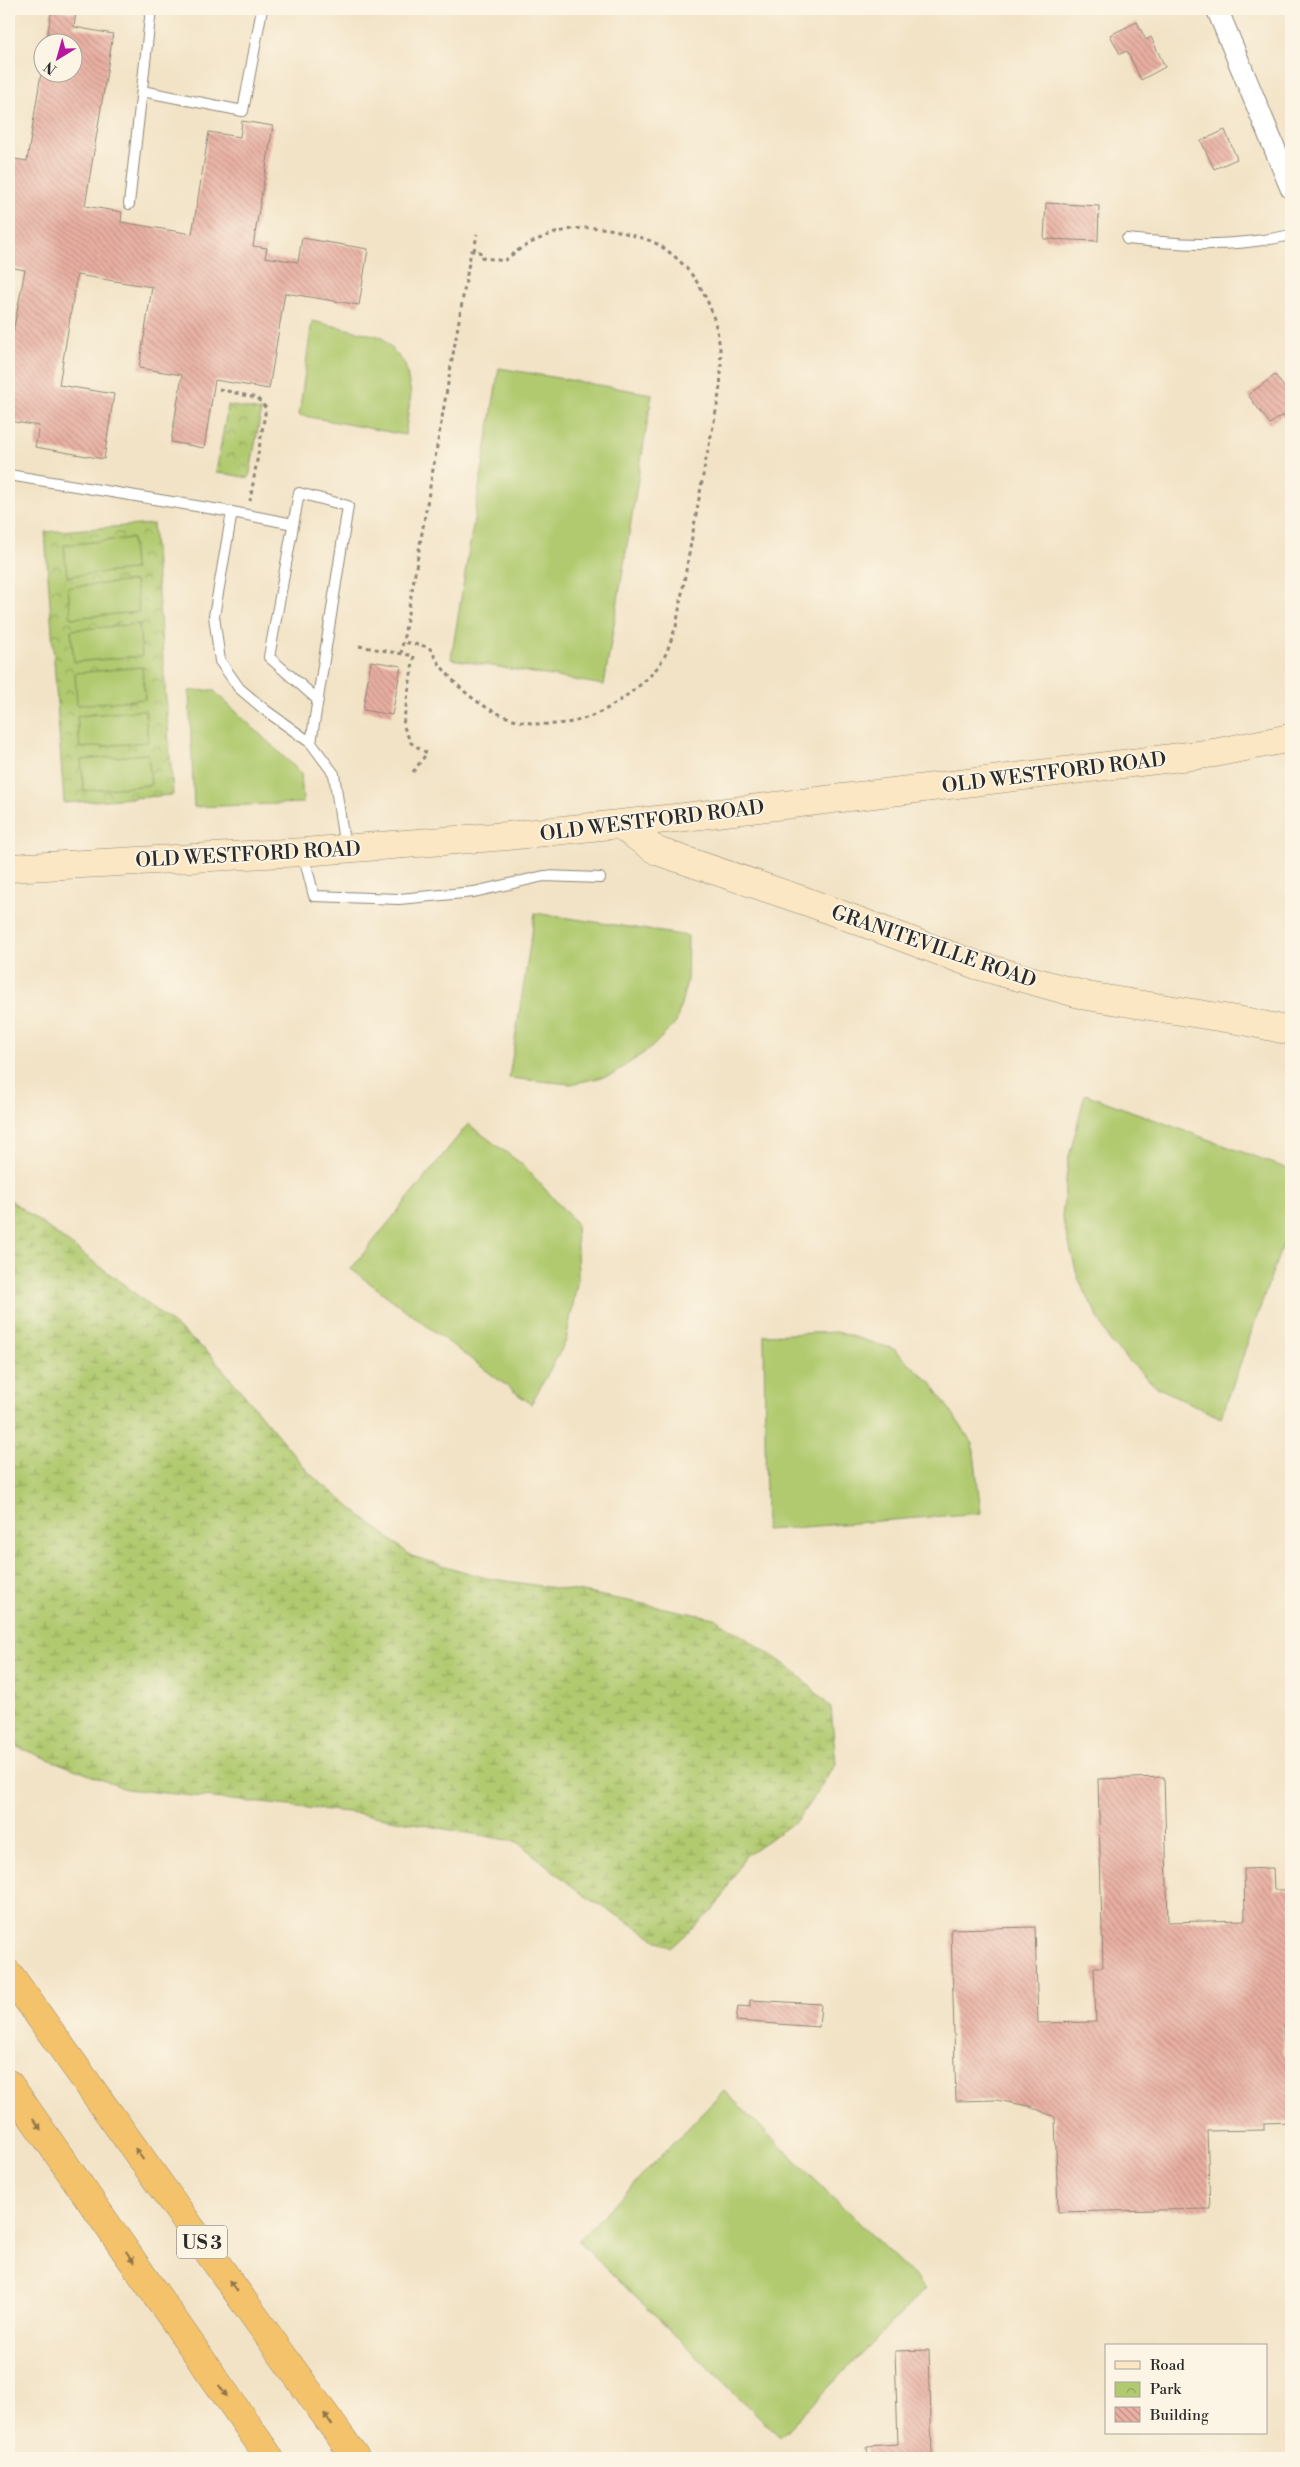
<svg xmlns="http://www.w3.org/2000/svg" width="1300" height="2467" viewBox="0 0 1300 2467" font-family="'Libre Bodoni',serif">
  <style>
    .wetland { fill: url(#wetland-marsh); stroke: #6e7a4d }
    .park { fill: url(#park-crowns); stroke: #6e7a4d }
    .pitch { fill: #b1ca6f; stroke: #6e7a4d }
    .building { fill: url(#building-back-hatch) }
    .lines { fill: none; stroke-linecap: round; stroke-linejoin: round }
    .service-casing { stroke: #8e8778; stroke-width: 12 }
    .minor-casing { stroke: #8e8778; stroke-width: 23 }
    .secondary-casing { stroke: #8e8778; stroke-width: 29 }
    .motorway-casing { stroke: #8e8778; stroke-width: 29 }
    .path { stroke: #8e8778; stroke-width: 3; stroke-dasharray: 4 4; stroke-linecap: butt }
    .service { stroke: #fff; stroke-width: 10 }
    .minor { stroke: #fff; stroke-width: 21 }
    .secondary { stroke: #fbe7c3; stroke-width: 28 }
    .motorway { stroke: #f4c26a; stroke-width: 28 }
    .oneway { fill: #90764a }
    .labels { text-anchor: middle; stroke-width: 4; stroke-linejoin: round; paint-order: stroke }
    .shield { fill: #fcf5e5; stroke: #6a6863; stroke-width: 1 }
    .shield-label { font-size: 19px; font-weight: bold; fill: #2b2b2b }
    .street-label { font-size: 20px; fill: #2b2b2b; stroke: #fcf5e5 }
  </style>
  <defs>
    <pattern id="wetland-marsh" width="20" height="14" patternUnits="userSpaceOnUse" patternTransform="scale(1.25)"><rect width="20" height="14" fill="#b1ca6f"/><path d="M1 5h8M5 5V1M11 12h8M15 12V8" fill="none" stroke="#90a45b"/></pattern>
    <pattern id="park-crowns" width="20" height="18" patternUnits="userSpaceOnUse" patternTransform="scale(1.25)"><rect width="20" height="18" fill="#b1ca6f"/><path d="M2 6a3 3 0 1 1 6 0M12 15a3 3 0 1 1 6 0" fill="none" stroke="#90a45b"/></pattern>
    <pattern id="building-back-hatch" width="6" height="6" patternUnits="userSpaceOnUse" patternTransform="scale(1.25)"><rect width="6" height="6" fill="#e9afa2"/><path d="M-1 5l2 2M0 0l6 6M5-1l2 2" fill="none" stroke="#bd8f84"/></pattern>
  </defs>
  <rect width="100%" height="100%" fill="#fcf5e5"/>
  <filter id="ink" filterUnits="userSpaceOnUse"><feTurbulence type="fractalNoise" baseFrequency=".02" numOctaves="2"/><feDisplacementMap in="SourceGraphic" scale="10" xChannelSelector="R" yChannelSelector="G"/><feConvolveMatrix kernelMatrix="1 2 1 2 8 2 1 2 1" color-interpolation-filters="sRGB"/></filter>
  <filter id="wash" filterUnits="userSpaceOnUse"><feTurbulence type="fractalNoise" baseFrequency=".0096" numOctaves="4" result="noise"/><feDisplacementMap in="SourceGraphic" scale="20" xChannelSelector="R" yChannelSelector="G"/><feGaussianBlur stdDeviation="1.12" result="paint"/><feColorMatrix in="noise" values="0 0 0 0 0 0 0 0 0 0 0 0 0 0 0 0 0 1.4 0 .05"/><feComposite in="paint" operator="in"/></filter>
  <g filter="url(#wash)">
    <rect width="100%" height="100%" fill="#f2e3c6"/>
    <!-- wetland -->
    <path class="wetland" d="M9,1199L118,1280L210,1354L311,1475L411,1556L486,1578L582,1592L715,1618L795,1671L831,1708L836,1764L798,1820L746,1855L715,1908L671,1948L582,1894L518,1842L357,1813L126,1789L9,1744Z"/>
    <!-- park -->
    <path class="park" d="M228,405L261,411L249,478L216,472Z
      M153,524L173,795L64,803L45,532Z"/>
    <!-- pitch -->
    <path class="pitch" d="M312,321L382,337L405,364L411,394L405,435L299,415Z
      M499,368L652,394L604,685L451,659Z
      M132,538L134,570L67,576L64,545Z
      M135,581L139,612L71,618L68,587Z
      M139,624L142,656L74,662L71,630Z
      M142,667L145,699L77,705L75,673Z
      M213,690L301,773L303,803L194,807L189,691Z
      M145,710L148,742L80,748L77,716Z
      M148,754L151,785L84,791L81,760Z
      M535,913L688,936L687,981L676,1023L652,1047L612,1075L571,1084L509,1078Z
      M1085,1094L1291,1170V1220L1221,1418L1155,1386L1111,1343L1078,1278L1062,1217L1068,1161Z
      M468,1124L523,1165L576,1223L578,1278L566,1341L531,1404L351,1269Z
      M837,1332L894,1349L932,1384L973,1444L981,1513L766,1530L764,1335Z
      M724,2091L926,2288L780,2437L578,2241Z"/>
    <g id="blocks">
      <!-- building -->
      <path class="building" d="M52,9L76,13L74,27L113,34L85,206L122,212L121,222L192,234L209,132L240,137L242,121L273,126L253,246L267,248L265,257L298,262L302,238L368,249L359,305L285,293L269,389L215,380L204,448L171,442L182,375L139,368L152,287L77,275L59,385L114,394L104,459L35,447L39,426L9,421V353L25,270L9,267V158L27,161L42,67V72H72V42H46Z
        M1137,22L1146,40L1151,37L1165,67L1141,80L1127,51L1120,54L1110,35Z
        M1225,130L1237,159L1214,169L1201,141Z
        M1046,203L1099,206L1098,241L1044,239Z
        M1275,375L1291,397V427L1282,415L1270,424L1248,395Z
        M371,661L401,666L392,715L363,710Z
        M1164,1777L1168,1922L1245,1920L1244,1869L1273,1868L1274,1890H1291V2026L1283,2027L1284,2056H1291V2122L1264,2123V2130L1207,2131L1210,2209L1058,2212L1055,2117L1029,2106L996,2100L956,2101L951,1929L1035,1927L1038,2023L1096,2022L1094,1967H1103L1098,1779Z
        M750,2000L821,2004L819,2027L736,2021L738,2006L750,2007Z
        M929,2350L932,2458H868L867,2446L898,2444L895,2351Z"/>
    </g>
  </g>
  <g filter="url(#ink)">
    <use href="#blocks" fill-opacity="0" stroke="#8e8778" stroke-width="1"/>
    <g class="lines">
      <!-- service casing -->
      <g class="service-casing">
        <path id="service" d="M142,91L243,111L262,9
          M129,204L151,9
          M1127,239C1187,245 1232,248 1291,235
          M9,475L232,512L214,616L220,661L239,688L265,710L311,743L334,774L345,849
          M232,512L293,524
          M311,743L348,506L299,493L269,657L318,700
          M303,853L314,896L399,899L474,892L544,876L600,878"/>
      </g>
      <!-- minor casing -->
      <g class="minor-casing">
        <path id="minor" d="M1217,9L1291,188"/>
      </g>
      <!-- secondary casing -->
      <g class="secondary-casing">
        <path id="secondary" d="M620,825L657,851L808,902L976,965L1087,996L1249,1022L1291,1031
          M9,868L303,852L507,836L685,817L1214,753L1291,738"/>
      </g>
      <!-- motorway casing -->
      <g class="motorway-casing">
        <path id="motorway" d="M9,1974L356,2458
          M9,2084L270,2458"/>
      </g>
      <!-- path -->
      <path class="path" d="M474,251L477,234
        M219,389L257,398L266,408L250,501
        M359,646L414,656L403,725L411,743L427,753L413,772
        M401,654L403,642L471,251L480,252V257L504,261C538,232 586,219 628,234C637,237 649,239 657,244C703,271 722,322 721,373C720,401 709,442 704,470C695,522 685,575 676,627C671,638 668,653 661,662C651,678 634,690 619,701C561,742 490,727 446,672C439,665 434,655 429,647L403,642"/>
      <!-- service -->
      <use href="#service" class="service"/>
      <!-- minor -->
      <use href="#minor" class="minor"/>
      <!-- secondary -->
      <use href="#secondary" class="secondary"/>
      <!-- motorway -->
      <use href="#motorway" class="motorway"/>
    </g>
    <!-- one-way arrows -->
    <defs><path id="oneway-solid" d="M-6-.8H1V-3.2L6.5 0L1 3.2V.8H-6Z" transform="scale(1.25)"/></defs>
    <g class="oneway">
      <use href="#oneway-solid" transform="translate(37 2124) rotate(55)"/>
      <use href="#oneway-solid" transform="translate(139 2154) rotate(-125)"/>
      <use href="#oneway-solid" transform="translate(130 2257) rotate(55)"/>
      <use href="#oneway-solid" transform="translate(233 2286) rotate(-125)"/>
      <use href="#oneway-solid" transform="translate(223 2391) rotate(55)"/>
      <use href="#oneway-solid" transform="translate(328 2419) rotate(-125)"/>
    </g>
  </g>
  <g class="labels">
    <!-- shield labels -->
    <rect class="shield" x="177" y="2225.5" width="50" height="33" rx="4"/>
    <g class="shield-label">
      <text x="202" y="2249">US 3</text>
    </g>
    <!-- street labels -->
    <g class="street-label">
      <text transform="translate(1054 772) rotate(-7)" y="7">OLD WESTFORD ROAD</text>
      <text transform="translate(652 820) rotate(-7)" y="7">OLD WESTFORD ROAD</text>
      <text transform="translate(248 854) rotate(-3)" y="7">OLD WESTFORD ROAD</text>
      <text transform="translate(934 946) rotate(19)" y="7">GRANITEVILLE ROAD</text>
    </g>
  </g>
  <!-- margin -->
  <rect width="1300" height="2467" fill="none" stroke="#fcf5e5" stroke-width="30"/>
  <!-- legend -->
  <rect x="1105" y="2344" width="162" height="90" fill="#fcf5e5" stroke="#a8a49b"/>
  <rect x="1115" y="2361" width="25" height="8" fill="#fbe7c3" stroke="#a8a49b"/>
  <text x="1150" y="2370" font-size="15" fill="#2b2b2b">Road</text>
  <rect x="1115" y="2382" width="25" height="15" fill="url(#park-crowns)" stroke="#a8a49b"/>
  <text x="1150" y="2394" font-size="15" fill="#2b2b2b">Park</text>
  <rect x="1115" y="2407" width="25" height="15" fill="url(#building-back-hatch)" stroke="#a8a49b"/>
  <text x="1150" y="2420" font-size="15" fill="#2b2b2b">Building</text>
  <!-- north arrow -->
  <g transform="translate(58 58) rotate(217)"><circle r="24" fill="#fcf5e5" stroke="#a8a49b"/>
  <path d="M0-4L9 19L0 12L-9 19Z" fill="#b5179e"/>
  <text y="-8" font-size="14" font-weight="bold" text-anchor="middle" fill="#2b2b2b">N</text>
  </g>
</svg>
